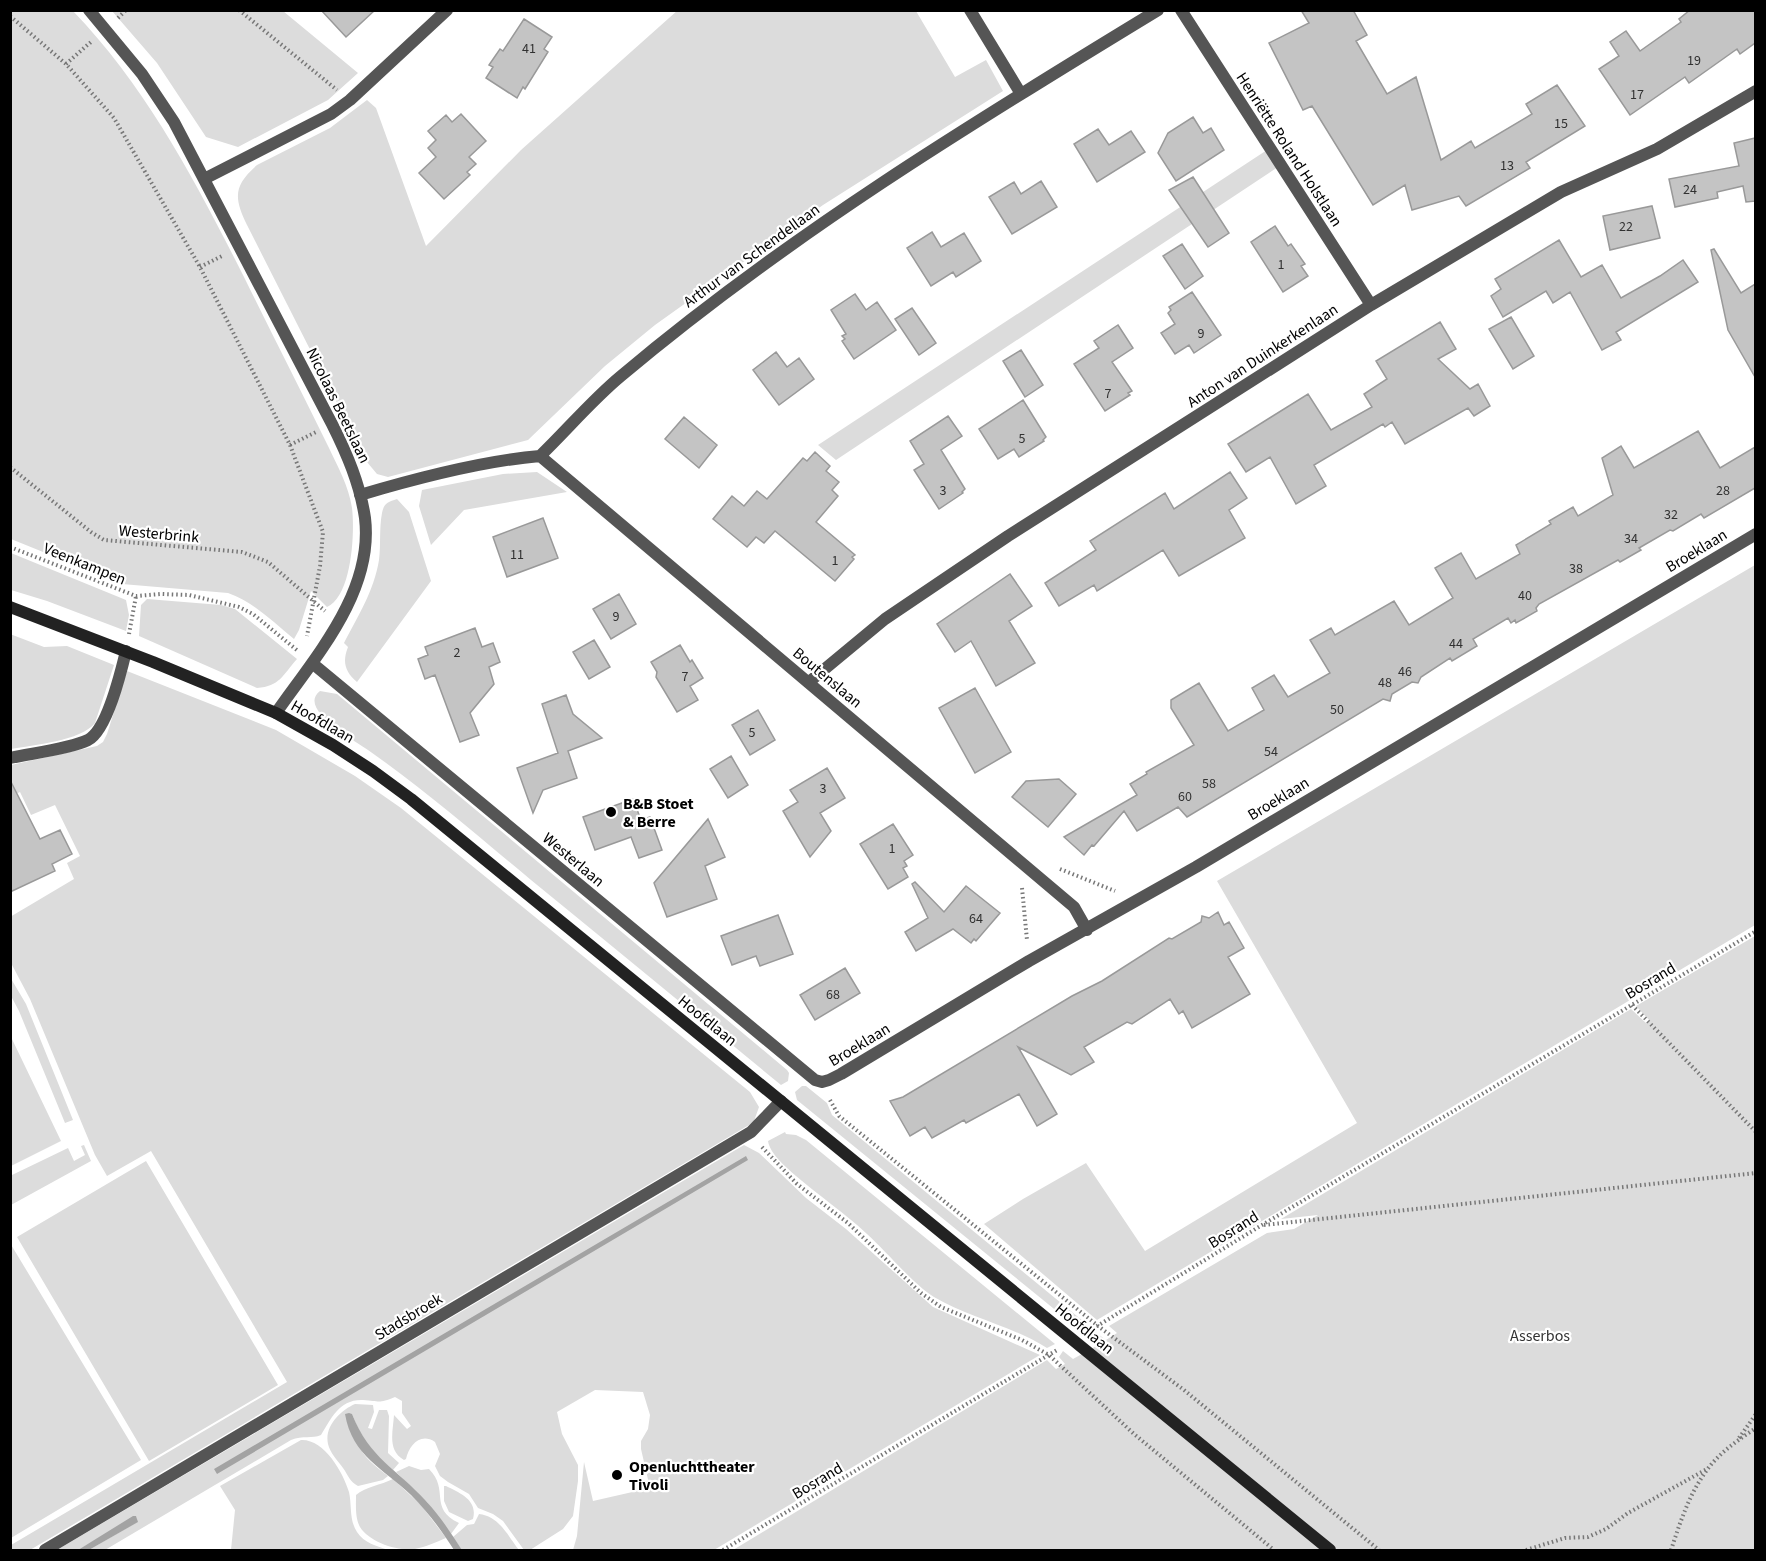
<svg xmlns="http://www.w3.org/2000/svg" width="1766" height="1561" viewBox="0 0 1766 1561" font-family="'Source Sans 3',sans-serif">
  <style>
    .green { fill: #dcdcdc }
    .water { fill: #a3a3a3 }
    .building { fill: #c4c4c4; stroke: #999; stroke-width: 1.5 }
    .lines { fill: none; stroke-linecap: round; stroke-linejoin: round }
    .path { stroke: #777; stroke-width: 4; stroke-dasharray: 1.5 3; stroke-linecap: butt }
    .street { stroke: #555; stroke-width: 12 }
    .secondary { stroke: #222; stroke-width: 12 }
    .poi-dot { fill: #000; stroke: #fff; stroke-width: 2 }
    .labels { text-anchor: middle; stroke-width: 4.5; stroke-linejoin: round; paint-order: stroke }
    .number-label { font-size: 14px; fill: #313131 }
    .street-label { font-size: 16px; fill: #000; stroke: #fff }
    .poi-label { font-size: 16px; font-weight: bold; fill: #000; stroke: #fff; text-anchor: start }
    .park-label { font-size: 16px; fill: #333; stroke: #fff }
  </style>
  <rect width="100%" height="100%" fill="#fff"/>
  <!-- green -->
  <path class="green" d="M678,10L916,11L955,77L986,60L1003,91L823,205L655,325L605,366L528,440L388,477L377,474L367,462L247,225C234,198 233,186 257,165L330,128L367,100L376,108L426,246L521,150Z
    M10,11H73C147,88 196,182 244,277C272,334 301,391 329,448C338,467 349,487 352,508C355,532 352,596 327,607L311,591L299,630L294,639C273,622 254,602 228,593L122,584L11,539Z
    M112,11H283L358,73L328,100L238,147L206,137L157,63Z
    M1267,150L1278,167L836,460L818,445Z
    M537,472L567,492L464,510L431,545L419,506L422,490L503,474Z
    M397,499L409,512L431,581L357,682C345,672 342,662 348,647L344,643C358,616 374,591 379,560C381,545 379,529 382,513C384,503 388,502 397,499Z
    M11,553L126,600L129,615L126,631L47,601L11,590Z
    M1755,565V925L1097,1320L984,1224L1023,1199L1086,1163L1145,1251L1357,1123L1217,881Z
    M147,599L221,605L235,609L297,659C282,676 280,686 257,688L139,636L141,605Z
    M10,634L44,647L67,646L114,665L95,723C81,741 33,745 11,749Z
    M127,671L276,730L355,776L401,808L750,1092L759,1107L754,1121L749,1125L30,1550H11V1545L287,1382L151,1151L107,1176L95,1155L30,999L11,963L10,917L74,879L67,863L80,856L55,805L31,815L20,792L11,796V765L97,746L103,742L107,734Z
    M320,691L337,694L787,1070L789,1073L788,1081L781,1085C698,1017 615,948 531,880C478,836 425,790 368,750C357,742 296,709 320,691Z
    M1755,936V1550H733L1047,1360L1056,1369L1065,1364L1059,1357L1063,1351L1073,1359L1098,1345L1090,1337L1094,1331L1106,1340L1117,1333L1109,1326L1267,1233L1294,1229L1318,1215L1281,1219L1631,1009L1646,1023L1650,1021L1636,1006Z
    M10,977L26,1004L73,1120L65,1123L19,1011L11,996Z
    M11,1037L61,1141L11,1166H10Z
    M802,1086H806L827,1103L832,1115L1083,1321L1085,1327L1080,1330L797,1100L795,1092Z
    M785,1132L786,1134L796,1135L806,1140L1055,1344L1047,1348C1012,1326 970,1318 934,1297C913,1284 887,1252 867,1234C845,1213 819,1196 796,1176C786,1167 770,1154 768,1141Z
    M84,1145L91,1161L11,1205L12,1175L68,1148L74,1161L85,1155L81,1146Z
    M744,1145L759,1153L806,1198L846,1229L933,1307L1040,1355L714,1550H573L577,1536L584,1462L593,1501L650,1488L641,1449V1441L648,1429L650,1415L643,1392L595,1390L557,1412L562,1434L578,1465V1481L573,1516L563,1529L530,1550H524L503,1521L493,1514L478,1508L469,1494L448,1482L440,1476L435,1466L440,1454L435,1442C420,1432 409,1446 406,1459L404,1460C387,1450 393,1432 394,1415L407,1429L411,1426L402,1413V1401L395,1397C378,1404 380,1401 363,1400C339,1399 331,1419 321,1435C312,1439 303,1435 291,1440L105,1550H89L137,1522L136,1516L78,1550H57Z
    M146,1161L278,1385L149,1461L17,1237Z
    M10,1243L141,1460L11,1538H10Z
    M355,1404L373,1405L374,1412L368,1428L372,1429L379,1410H387L389,1416L388,1453L399,1463L393,1470C373,1455 361,1437 352,1414C359,1450 357,1452 388,1476L383,1480L358,1486C350,1482 348,1475 343,1468C338,1461 330,1453 328,1444C324,1426 341,1410 355,1404Z
    M301,1440C324,1439 343,1472 349,1492C352,1505 349,1520 357,1532C364,1543 377,1546 388,1550H231L235,1510L220,1486Z
    M409,1466L421,1470L429,1469C450,1490 428,1508 459,1523L451,1534L427,1502L396,1472Z
    M393,1479L421,1505L446,1538C436,1542 426,1547 415,1549C399,1552 369,1542 360,1527C355,1518 356,1506 356,1495C365,1487 381,1485 393,1479Z
    M444,1486H446C460,1493 478,1500 473,1519L468,1521L449,1512L444,1501Z
    M479,1514C499,1516 508,1536 519,1550H462L453,1537L467,1525L474,1524Z"/>
  <!-- water -->
  <path class="water" d="M746,1156L748,1160L217,1474L214,1469Z
    M349,1413L352,1414C370,1459 396,1468 426,1501C440,1516 451,1533 462,1550H454C442,1531 428,1512 411,1495C384,1469 352,1456 345,1414Z
    M133,1516H136L138,1522L89,1550H78Z"/>
  <!-- building -->
  <path class="building" d="M321,10H375L346,37Z
    M1301,10H1353L1367,35L1356,41L1387,94L1416,77L1441,160L1471,141L1475,148L1532,114L1526,104L1557,85L1585,126L1526,162L1530,168L1466,206L1459,196L1412,210L1405,185L1373,205L1312,106L1303,110L1269,43L1309,23Z
    M1690,10H1755V43L1740,54L1737,49L1689,83L1685,77L1630,115L1599,69L1619,56L1610,42L1626,31L1640,51L1681,22L1679,19Z
    M524,19L552,37L544,49L548,52L525,89L523,87L517,98L486,78L493,67L489,65L500,49L503,51Z
    M461,114L486,141L469,157L476,164L467,172L470,175L444,199L419,173L436,157L428,148L436,140L428,131L446,115L452,122Z
    M1193,117L1203,133L1211,128L1224,150L1176,181L1158,153L1168,133Z
    M1098,129L1109,145L1131,131L1145,152L1097,182L1074,144Z
    M1755,138V201L1746,202L1743,186L1717,192L1718,198L1675,207L1669,179L1739,166L1734,143Z
    M1193,177L1229,233L1208,247L1169,190Z
    M1041,181L1057,207L1012,234L989,197L1014,182L1021,194Z
    M1652,206L1660,238L1610,250L1603,216Z
    M1275,226L1288,246L1291,244L1305,264L1301,266L1308,276L1283,292L1251,242Z
    M932,232L941,247L964,233L981,261L956,277L953,272L931,286L907,248Z
    M1559,240L1581,277L1602,265L1621,298L1660,276L1683,260L1698,282L1616,332L1621,340L1602,350L1570,292L1553,303L1546,291L1503,317L1491,296L1501,289L1495,279Z
    M1182,244L1203,276L1185,289L1163,256Z
    M1714,249L1741,293L1755,284V377L1728,330L1711,250Z
    M1192,292L1221,335L1194,353L1189,345L1175,354L1161,333L1175,324L1168,313L1171,310L1169,307Z
    M855,294L866,310L877,302L896,330L854,359L842,341L845,339L842,336L846,334L831,310Z
    M912,308L936,343L919,355L895,319Z
    M1511,317L1534,356L1513,369L1489,329Z
    M1440,322L1456,349L1438,359L1470,389L1478,384L1490,406L1474,416L1468,408L1405,444L1392,422L1385,427L1383,424L1314,465L1326,486L1296,504L1270,457L1246,472L1228,444L1308,394L1331,430L1372,407L1364,394L1387,379L1376,361Z
    M1118,325L1133,348L1112,362L1132,391L1128,393L1130,395L1105,411L1074,364L1099,348L1094,341Z
    M1021,350L1043,385L1025,397L1003,361Z
    M776,352L787,367L799,358L814,379L779,405L753,370Z
    M1023,400L1046,437L1043,440L1044,441L1019,457L1014,449L998,459L979,429Z
    M948,416L962,436L941,450L965,489L962,492L963,493L939,509L914,470L924,464L910,441Z
    M684,417L717,445L699,468L665,439Z
    M1698,431L1720,468L1755,447V488L1704,518L1701,514L1673,531L1670,530L1639,548L1641,550L1620,562L1618,560L1539,604L1536,608L1537,611L1516,623L1515,620L1511,623L1508,618L1473,639L1477,646L1452,661L1450,658L1421,677L1418,683L1412,682L1392,694L1390,701L1383,699L1187,817L1178,807L1137,831L1124,811L1094,846L1092,845L1084,855L1064,837L1137,795L1130,784L1147,774L1146,772L1194,745L1171,708V700L1199,683L1228,731L1264,710L1252,688L1274,675L1288,697L1330,673L1310,640L1331,628L1335,635L1394,601L1409,625L1453,598L1435,568L1461,553L1476,579L1520,554L1516,545L1551,524L1549,521L1573,507L1578,516L1613,495L1602,458L1621,446L1634,468Z
    M815,452L830,466L826,471L839,482L832,490L838,496L816,522L855,555L852,557L854,559L835,581L775,531L764,543L756,537L747,547L713,519L732,496L744,506L757,491L767,499L803,458L807,461Z
    M1230,472L1247,498L1229,510L1245,538L1179,576L1163,550L1097,591L1094,585L1059,606L1045,583L1096,550L1090,541L1165,493L1174,509Z
    M543,518L558,558L507,577L493,537Z
    M1010,574L1032,606L1009,621L1035,663L996,686L971,641L955,652L937,624Z
    M619,594L636,624L611,639L593,609Z
    M475,628L482,647L493,643L500,662L489,667L494,684L470,713L479,735L460,742L435,675L425,679L418,659L428,655L425,647Z
    M594,640L610,667L589,679L573,652Z
    M680,645L690,662L692,660L703,678L690,686L698,700L677,712L656,677L657,672L651,662Z
    M975,688L1011,752L975,773L939,708Z
    M566,695L573,714L602,738L568,751L577,778L543,790L533,813L517,768L558,753L542,704Z
    M758,710L775,740L750,755L732,725Z
    M731,756L748,785L728,798L710,769Z
    M827,768L845,798L820,813L831,831L810,857L783,811L798,802L790,790Z
    M1059,779L1076,794L1048,827L1012,797L1026,781Z
    M10,780L40,839L60,830L72,854L52,864L55,871L10,892Z
    M633,799L641,820L650,817L662,850L639,858L631,837L595,850L583,817Z
    M708,819L725,857L705,866L717,899L667,917L654,883Z
    M893,824L913,855L904,861L907,866L903,868L908,877L888,889L860,844Z
    M915,882L944,912L966,886L1000,913L976,941L974,939L971,943L953,929L916,951L905,932L928,918L912,884Z
    M1218,912L1224,925L1229,922L1244,948L1228,957L1250,994L1192,1028L1183,1011L1179,1014L1170,999L1132,1024L1127,1022L1084,1047L1094,1062L1071,1075L1018,1047L1057,1114L1037,1126L1019,1094L966,1123L964,1120L932,1138L925,1127L910,1136L890,1101L903,1097L1072,996L1102,981L1169,938L1172,939L1201,922L1202,916L1209,918Z
    M778,915L793,954L760,966L756,956L732,965L721,936Z
    M845,968L860,993L815,1020L800,995Z"/>
  <g class="lines">
    <!-- path -->
    <path class="path" d="M239,10L337,90
      M10,16L66,64L114,118L200,267L290,445L323,532L320,566L307,636
      M118,18L126,10
      M66,64L92,41
      M200,267L224,255
      M290,445L316,432
      M10,467L91,532L104,540L242,552L268,562L325,611
      M10,547L136,596L161,594L189,595L239,607L253,614L298,651
      M129,634L136,596
      M1060,869L1115,891
      M1022,888L1027,940
      M1632,1005L1756,1132
      M830,1100L839,1116L1098,1326L1184,1390L1379,1550
      M762,1147L797,1184L848,1223L921,1293L941,1307L1022,1340L1049,1355L1134,1434L1274,1550
      M1264,1225L1756,1173
      M1089,1331L1262,1225L1756,931
      M1739,1438L1756,1414
      M723,1550L1057,1350
      M1526,1550L1565,1538L1588,1537L1606,1529L1628,1513L1707,1469
      M1671,1550C1680,1523 1689,1494 1707,1470C1719,1453 1738,1440 1756,1428"/>
    <!-- street -->
    <path class="street" d="M89,10L142,74L174,122L332,424C347,454 360,484 365,518C374,592 315,657 276,713
      M970,10L1021,94
      M1181,10L1371,305
      M206,178L331,114L350,100L447,10
      M540,456L1074,907L1087,930
      M360,495C417,478 481,461 540,456C567,430 592,400 621,376C787,236 972,123 1158,10
      M312,663L815,1080L822,1082L829,1080L841,1074L1029,961L1196,867L1756,534
      M809,682L885,619L1008,536L1371,305L1561,192L1657,149L1756,91
      M10,758C33,753 69,749 88,740C107,730 121,672 126,651
      M45,1550L751,1132L781,1101"/>
    <!-- secondary -->
    <path class="secondary" d="M10,607L153,662L276,713L333,745L373,771L411,799L1330,1550"/>
  </g>
  <!-- markers -->
  <g class="poi-dot">
    <circle cx="611" cy="812" r="6"/>
    <circle cx="617" cy="1475" r="6"/>
  </g>
  <g class="labels">
    <!-- number labels -->
    <g class="number-label">
      <text x="529" y="53">41</text>
      <text x="1694" y="65">19</text>
      <text x="1637" y="99">17</text>
      <text x="1561" y="128">15</text>
      <text x="1507" y="170">13</text>
      <text x="1690" y="194">24</text>
      <text x="1626" y="231">22</text>
      <text x="1281" y="269">1</text>
      <text x="1201" y="338">9</text>
      <text x="1108" y="398">7</text>
      <text x="1022" y="443">5</text>
      <text x="943" y="495">3</text>
      <text x="1723" y="495">28</text>
      <text x="1671" y="519">32</text>
      <text x="1631" y="543">34</text>
      <text x="517" y="559">11</text>
      <text x="835" y="565">1</text>
      <text x="1576" y="573">38</text>
      <text x="1525" y="600">40</text>
      <text x="616" y="621">9</text>
      <text x="1456" y="648">44</text>
      <text x="457" y="657">2</text>
      <text x="1405" y="676">46</text>
      <text x="685" y="681">7</text>
      <text x="1385" y="687">48</text>
      <text x="1337" y="714">50</text>
      <text x="752" y="737">5</text>
      <text x="1271" y="756">54</text>
      <text x="1209" y="788">58</text>
      <text x="823" y="793">3</text>
      <text x="1185" y="801">60</text>
      <text x="892" y="853">1</text>
      <text x="976" y="923">64</text>
      <text x="833" y="999">68</text>
    </g>
    <!-- street labels -->
    <g class="street-label">
      <text transform="translate(1290 149) rotate(57)" y="6">Henriëtte Roland Holstlaan</text>
      <text transform="translate(751 255) rotate(-36)" y="6">Arthur van Schendellaan</text>
      <text transform="translate(1262 355) rotate(-33)" y="6">Anton van Duinkerkenlaan</text>
      <text transform="translate(339 405) rotate(64)" y="6">Nicolaas Beetslaan</text>
      <text transform="translate(159 533) rotate(5)" y="6">Westerbrink</text>
      <text transform="translate(1696 550) rotate(-31)" y="6">Broeklaan</text>
      <text transform="translate(85 563) rotate(22)" y="6">Veenkampen</text>
      <text transform="translate(828 677) rotate(40)" y="6">Boutenslaan</text>
      <text transform="translate(323 721) rotate(30)" y="6">Hoofdlaan</text>
      <text transform="translate(1278 798) rotate(-31)" y="6">Broeklaan</text>
      <text transform="translate(574 859) rotate(40)" y="6">Westerlaan</text>
      <text transform="translate(1650 980) rotate(-31)" y="6">Bosrand</text>
      <text transform="translate(708 1020) rotate(39)" y="6">Hoofdlaan</text>
      <text transform="translate(859 1044) rotate(-31)" y="6">Broeklaan</text>
      <text transform="translate(1233 1229) rotate(-32)" y="6">Bosrand</text>
      <text transform="translate(408 1316) rotate(-31)" y="6">Stadsbroek</text>
      <text transform="translate(1085 1328) rotate(39)" y="6">Hoofdlaan</text>
      <text transform="translate(817 1480) rotate(-31)" y="6">Bosrand</text>
    </g>
    <!-- poi labels -->
    <g class="poi-label">
      <text x="623" y="809">B&amp;B Stoet<tspan x="623" dy="18">&amp; Berre</tspan></text>
      <text x="629" y="1472">Openluchttheater<tspan x="629" dy="18">Tivoli</tspan></text>
    </g>
    <!-- park labels -->
    <g class="park-label">
      <text x="1540" y="1341">Asserbos</text>
    </g>
  </g>
  <!-- border -->
  <rect width="1766" height="1561" fill="none" stroke="#000000" stroke-width="24"/>
</svg>
